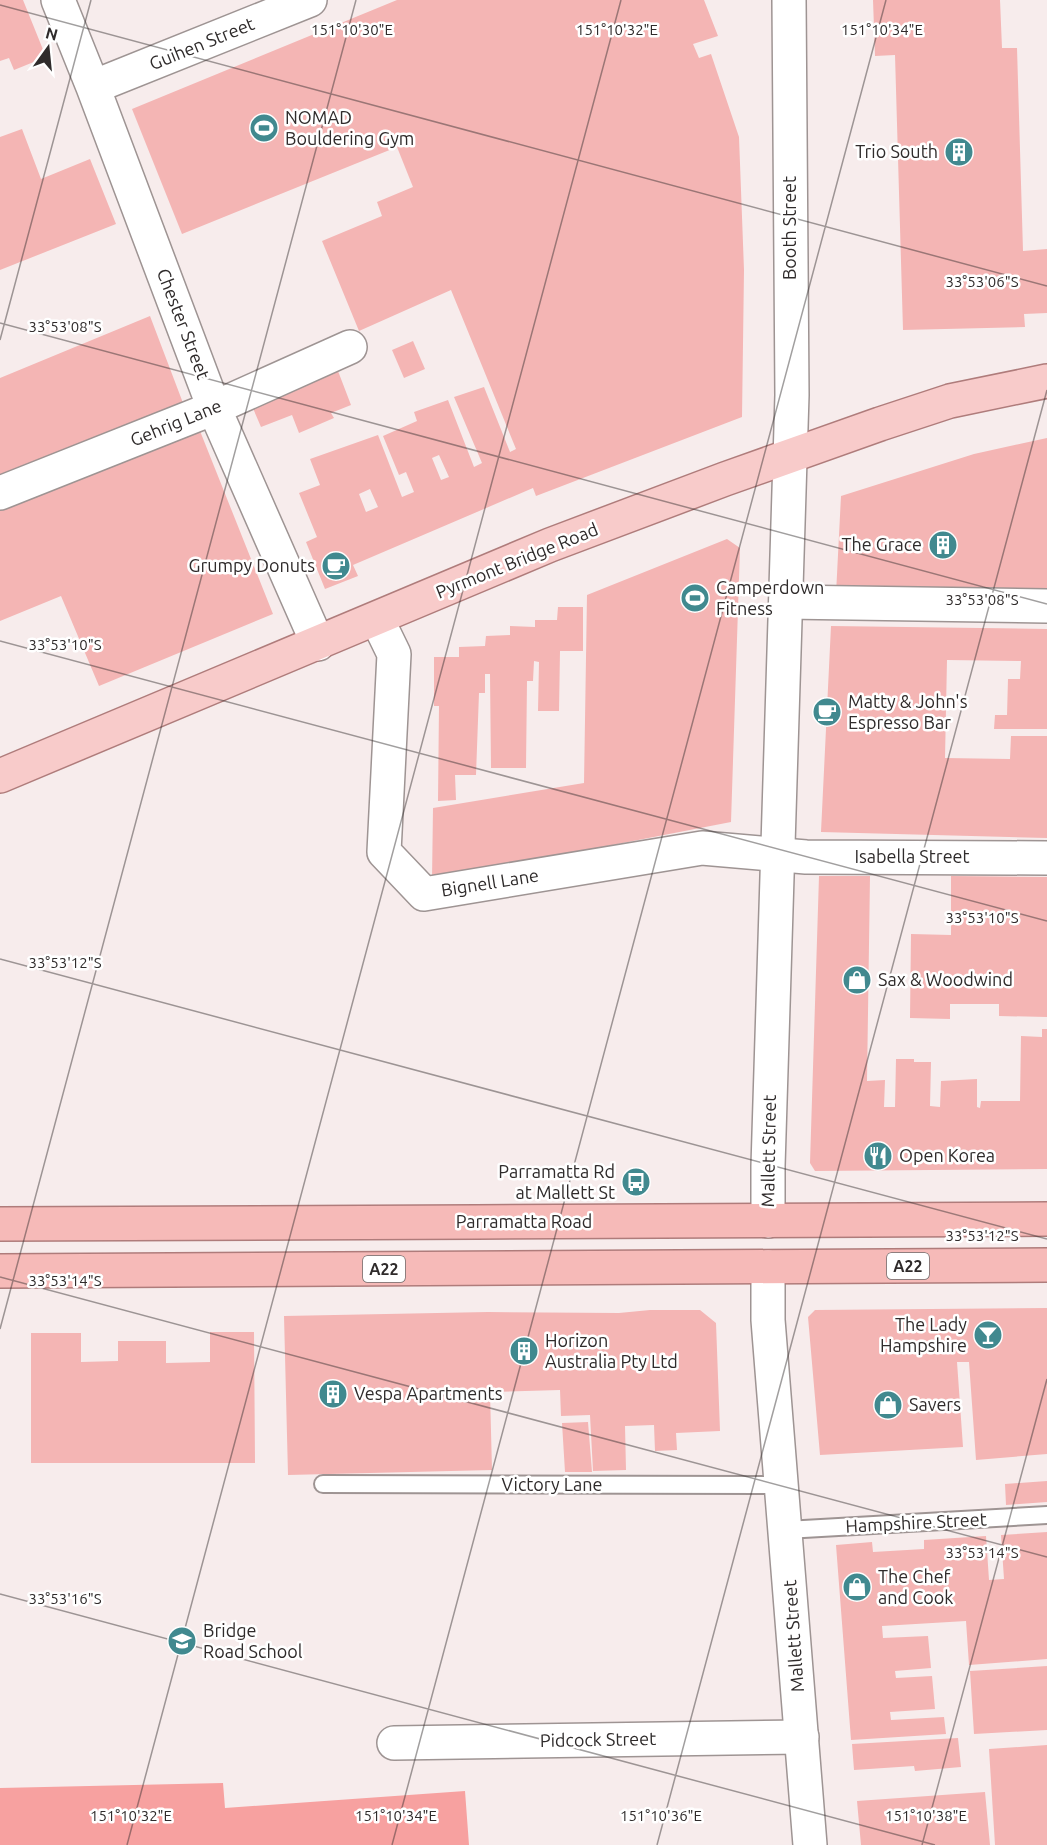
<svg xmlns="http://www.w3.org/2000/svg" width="1047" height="1845" viewBox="0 0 1047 1845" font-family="Ubuntu,sans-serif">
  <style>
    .green { fill: #f7a1a0 }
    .building { fill: #f4b5b4; fill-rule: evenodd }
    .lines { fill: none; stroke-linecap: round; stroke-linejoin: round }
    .service-casing { stroke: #9e9493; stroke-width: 20 }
    .minor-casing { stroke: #9e9493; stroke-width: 36 }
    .tertiary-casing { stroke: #9e9493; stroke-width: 36 }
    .secondary-casing { stroke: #9e9493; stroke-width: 36 }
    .primary-casing { stroke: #af7c7b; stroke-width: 36 }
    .trunk-casing { stroke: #af7c7b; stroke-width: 36 }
    .service { stroke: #fff; stroke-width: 16 }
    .minor { stroke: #fff; stroke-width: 33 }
    .tertiary { stroke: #fff; stroke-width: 33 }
    .secondary { stroke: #fff; stroke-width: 33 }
    .primary { stroke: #f8cbca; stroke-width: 33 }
    .trunk { stroke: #f6bab8; stroke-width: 33 }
    .ticks { fill: none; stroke: #2f2b2b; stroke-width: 1.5; stroke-opacity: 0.45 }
    .labels { text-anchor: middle; stroke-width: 5; stroke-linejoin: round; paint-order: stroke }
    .shield { fill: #fff; stroke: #6d6b6b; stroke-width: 1.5 }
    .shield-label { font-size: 16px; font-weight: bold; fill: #2f2b2b }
    .street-label { font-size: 18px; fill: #2f2b2b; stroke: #fff }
    .poi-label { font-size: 18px; fill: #2f2b2b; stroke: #fff; text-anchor: start }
    .ticks-label { font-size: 15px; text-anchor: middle; fill: #2f2b2b; stroke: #fff; stroke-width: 5; stroke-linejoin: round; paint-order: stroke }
  </style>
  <rect width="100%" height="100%" fill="#f7ecec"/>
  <!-- green -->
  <path class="green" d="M223,1783L225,1808L465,1791L469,1845H0V1788Z"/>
  <!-- building -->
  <path class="building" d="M0,0H23L46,57L14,70L9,58L0,61Z
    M397,0H704L718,36L693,44L699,58L711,54L739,137L744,270L742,417L536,496L533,488L353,565L358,576L325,589L306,542L317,537L299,493L320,485L310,459L378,435L402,497L414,492L406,472L399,475L383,436L417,421L414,412L448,400L474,467L482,463L454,397L484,387L510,452L516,449L451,290L359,331L322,241L382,216L377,202L413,187L397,147L182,234L132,109ZM439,455L449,477L441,480L432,458ZM370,489L378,507L366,512L359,494Z
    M873,0H1000L1002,48H1017L1023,251L1047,249V313L1024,314L1025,327L903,330L895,55L875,56Z
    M22,129L41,179L90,159L116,224L0,270V137Z
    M150,316L183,403L0,477V378Z
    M413,341L425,369L404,378L392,350Z
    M338,371L351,405L331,413L334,418L299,433L292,415L261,427L252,406Z
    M200,431L273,614L99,686L61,596L0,621V510Z
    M1047,438V593L836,594L841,496L974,454Z
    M727,539L740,548L731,822L432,880L433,808L584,783L587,595Z
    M558,607H583V651H560L559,711H538L539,662L534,661L533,681H527L526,768H491L490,674H485V693H479L476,775H455L456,800L438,801L439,706H434V657H459V647L485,646L486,636L510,635V626L535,627V620H557Z
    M831,626L1047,629V729H994L995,715H1007L1008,679H1020L1021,661L947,660L945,758L1010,759L1011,736H1047V838L821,832Z
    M819,876H870L867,1081L885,1080L884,1107H895L896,1059H914V1062H931L930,1106L940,1107L941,1081L977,1079V1107L980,1108L981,1101H1020L1021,1036L1042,1037V1029H1047V1169L815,1171L810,1163Z
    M951,876L1047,877V1017L999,1016V1004H950V1019L910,1018L911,934L951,935Z
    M1047,1308V1454L976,1460L969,1362H957L963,1447L820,1455L808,1317L815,1310Z
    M650,1310H700L716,1323L720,1431L676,1433L677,1450L655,1451L654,1425L625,1426L626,1470L593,1471L590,1415L561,1416L560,1390L490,1392L492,1470L288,1475L284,1316L488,1312L619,1313Z
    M210,1332H254L255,1463H31V1333H81V1362L118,1361V1341H166V1363L210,1362Z
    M588,1422L592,1472H565L562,1423Z
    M1047,1481V1502L1006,1505L1005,1484Z
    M1047,1532V1659L969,1665L966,1621L882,1626L883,1638L928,1636L931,1668L895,1671L896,1678L932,1676L935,1709L890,1712L891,1720L944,1717L946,1734L851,1740L836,1545L872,1542L873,1552L924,1549V1540L986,1536L989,1580L1004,1579L1001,1535Z
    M1047,1666V1730L974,1734L970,1671Z
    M958,1738L961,1767L915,1771L914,1766L854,1770L852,1744Z
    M1047,1745V1845H995L989,1749Z
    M985,1792L990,1845H861L857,1801Z"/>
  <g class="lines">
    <!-- service casing -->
    <g class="service-casing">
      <path id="service" d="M323,1484L782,1485
        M786,1530L1047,1515"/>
    </g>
    <!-- minor casing -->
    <g class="minor-casing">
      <path id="minor" d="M58,0L93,87L214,408L318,644
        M93,87L310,0
        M0,493L214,408L350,347
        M786,602L1047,606
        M377,619L394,654L384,852L424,894L702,848L806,857L1047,858
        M394,1743L802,1737"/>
    </g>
    <!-- tertiary casing -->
    <g class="tertiary-casing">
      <path id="tertiary" d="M768,1267V1320L810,1845"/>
    </g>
    <!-- secondary casing -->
    <g class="secondary-casing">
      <path id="secondary" d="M768,1221V1166L792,395L789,0"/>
    </g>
    <!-- primary casing -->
    <g class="primary-casing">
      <path id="primary" d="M0,776L550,545L725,479L880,424L950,401L1047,381"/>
    </g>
    <!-- trunk casing -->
    <g class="trunk-casing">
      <path id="trunk" d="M0,1224C349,1221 698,1223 1047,1219
        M0,1271L1047,1265"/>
    </g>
    <!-- service -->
    <use href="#service" class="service"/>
    <!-- minor -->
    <use href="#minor" class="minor"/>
    <!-- tertiary -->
    <use href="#tertiary" class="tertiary"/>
    <!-- secondary -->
    <use href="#secondary" class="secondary"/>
    <!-- primary -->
    <use href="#primary" class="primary"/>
    <!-- trunk -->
    <use href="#trunk" class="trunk"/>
  </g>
  <!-- ticks -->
  <path class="ticks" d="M0,5L1047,286M0,323L1047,604M0,340L91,0M0,641L1047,921M0,959L1047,1239M0,1277L1047,1557M0,1329L356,0M0,1594L935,1845M127,1845L621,0M392,1845L886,0M657,1845L1047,390M922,1845L1047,1379"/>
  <!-- icons -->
  <defs>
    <g id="stadium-disc" transform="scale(1.5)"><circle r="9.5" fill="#41898f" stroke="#fff"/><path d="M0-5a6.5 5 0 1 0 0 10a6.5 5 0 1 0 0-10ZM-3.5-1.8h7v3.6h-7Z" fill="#fff"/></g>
    <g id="building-disc" transform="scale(1.5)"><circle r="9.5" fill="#41898f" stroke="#fff"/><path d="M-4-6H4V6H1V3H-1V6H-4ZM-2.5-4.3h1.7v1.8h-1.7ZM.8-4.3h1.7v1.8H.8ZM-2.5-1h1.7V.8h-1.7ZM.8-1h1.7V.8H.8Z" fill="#fff"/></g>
    <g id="cafe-disc" transform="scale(1.5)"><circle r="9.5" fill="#41898f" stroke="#fff"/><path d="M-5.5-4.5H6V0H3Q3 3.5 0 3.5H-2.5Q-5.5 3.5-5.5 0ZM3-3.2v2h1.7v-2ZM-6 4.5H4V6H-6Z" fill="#fff"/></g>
    <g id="shop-disc" transform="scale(1.5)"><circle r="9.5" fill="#41898f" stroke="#fff"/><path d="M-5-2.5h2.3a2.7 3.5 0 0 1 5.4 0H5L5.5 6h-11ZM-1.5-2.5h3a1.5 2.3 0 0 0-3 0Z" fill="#fff"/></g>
    <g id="restaurant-disc" transform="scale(1.5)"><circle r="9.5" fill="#41898f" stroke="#fff"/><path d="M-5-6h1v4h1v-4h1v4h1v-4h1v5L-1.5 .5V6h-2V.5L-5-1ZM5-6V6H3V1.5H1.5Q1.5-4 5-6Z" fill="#fff"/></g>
    <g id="bus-disc" transform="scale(1.5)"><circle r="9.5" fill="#41898f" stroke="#fff"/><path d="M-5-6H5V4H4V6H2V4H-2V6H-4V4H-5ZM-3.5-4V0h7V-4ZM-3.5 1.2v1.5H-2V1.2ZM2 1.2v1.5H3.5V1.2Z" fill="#fff"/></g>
    <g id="bar-disc" transform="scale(1.5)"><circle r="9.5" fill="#41898f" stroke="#fff"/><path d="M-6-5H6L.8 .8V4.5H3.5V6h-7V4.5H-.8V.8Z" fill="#fff"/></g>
    <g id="school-disc" transform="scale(1.5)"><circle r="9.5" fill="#41898f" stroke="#fff"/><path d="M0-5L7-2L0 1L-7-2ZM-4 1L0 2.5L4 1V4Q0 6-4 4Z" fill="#fff"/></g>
  </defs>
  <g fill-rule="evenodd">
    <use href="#stadium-disc" x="264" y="128"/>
    <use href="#building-disc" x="959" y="152"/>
    <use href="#building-disc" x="943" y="545"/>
    <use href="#cafe-disc" x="336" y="566"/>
    <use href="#stadium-disc" x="695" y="598"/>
    <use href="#cafe-disc" x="827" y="712"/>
    <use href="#shop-disc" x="857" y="980"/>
    <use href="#restaurant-disc" x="878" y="1156"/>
    <use href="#bus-disc" x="636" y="1182"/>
    <use href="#bar-disc" x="988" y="1335"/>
    <use href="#building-disc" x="524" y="1351"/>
    <use href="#building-disc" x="333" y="1394"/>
    <use href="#shop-disc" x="888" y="1405"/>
    <use href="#shop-disc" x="857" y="1587"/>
    <use href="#school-disc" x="182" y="1641"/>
  </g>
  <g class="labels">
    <!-- shield labels -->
    <g class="shield">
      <rect x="887" y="1253" width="42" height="26" rx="4.5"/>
      <rect x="363" y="1256" width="42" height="26" rx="4.5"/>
    </g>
    <g class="shield-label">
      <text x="908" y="1272">A22</text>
      <text x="384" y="1275">A22</text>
    </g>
    <!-- street labels -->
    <g class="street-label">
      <text transform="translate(202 44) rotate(-22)" y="6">Guihen Street</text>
      <text transform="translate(790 228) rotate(-90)" y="6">Booth Street</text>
      <text transform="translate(183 324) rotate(69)" y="6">Chester Street</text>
      <text transform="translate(176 423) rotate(-22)" y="6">Gehrig Lane</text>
      <text transform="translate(517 561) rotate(-22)" y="6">Pyrmont Bridge Road</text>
      <text x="912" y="863">Isabella Street</text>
      <text transform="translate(490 883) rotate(-9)" y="6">Bignell Lane</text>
      <text transform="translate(769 1151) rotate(-89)" y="6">Mallett Street</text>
      <text x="524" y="1228">Parramatta Road</text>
      <text x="552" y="1491">Victory Lane</text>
      <text transform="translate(916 1523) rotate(-3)" y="6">Hampshire Street</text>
      <text transform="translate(794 1636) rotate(-94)" y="6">Mallett Street</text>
      <text transform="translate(598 1740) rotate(-1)" y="6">Pidcock Street</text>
    </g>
    <!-- poi labels -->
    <g class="poi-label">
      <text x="285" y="124">NOMAD<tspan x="285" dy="21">Bouldering Gym</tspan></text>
      <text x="938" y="158" text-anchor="end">Trio South</text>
      <text x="922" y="551" text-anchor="end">The Grace</text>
      <text x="315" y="572" text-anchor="end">Grumpy Donuts</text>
      <text x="716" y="594">Camperdown<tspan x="716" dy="21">Fitness</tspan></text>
      <text x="848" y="708">Matty &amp; John's<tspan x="848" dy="21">Espresso Bar</tspan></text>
      <text x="878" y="986">Sax &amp; Woodwind</text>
      <text x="899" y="1162">Open Korea</text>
      <text x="615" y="1178" text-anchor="end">Parramatta Rd<tspan x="615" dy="21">at Mallett St</tspan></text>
      <text x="967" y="1331" text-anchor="end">The Lady<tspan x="967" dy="21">Hampshire</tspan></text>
      <text x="545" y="1347">Horizon<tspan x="545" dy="21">Australia Pty Ltd</tspan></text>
      <text x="354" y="1400">Vespa Apartments</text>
      <text x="909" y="1411">Savers</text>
      <text x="878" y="1583">The Chef<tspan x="878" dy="21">and Cook</tspan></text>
      <text x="203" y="1637">Bridge<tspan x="203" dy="21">Road School</tspan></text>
    </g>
  </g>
  <g class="ticks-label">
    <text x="352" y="35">151°10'30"E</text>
    <text x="617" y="35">151°10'32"E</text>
    <text x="882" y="35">151°10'34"E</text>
    <text x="982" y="287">33°53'06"S</text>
    <text x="65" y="332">33°53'08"S</text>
    <text x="982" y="605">33°53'08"S</text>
    <text x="65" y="650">33°53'10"S</text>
    <text x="982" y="923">33°53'10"S</text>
    <text x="65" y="968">33°53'12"S</text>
    <text x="982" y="1241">33°53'12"S</text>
    <text x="65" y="1286">33°53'14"S</text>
    <text x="982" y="1558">33°53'14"S</text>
    <text x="65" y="1604">33°53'16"S</text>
    <text x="131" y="1821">151°10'32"E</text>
    <text x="396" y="1821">151°10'34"E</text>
    <text x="661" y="1821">151°10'36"E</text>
    <text x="926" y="1821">151°10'38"E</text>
  </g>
  <!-- north arrow -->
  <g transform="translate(48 48) rotate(15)" stroke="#ffffff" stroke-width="4.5" paint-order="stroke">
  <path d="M0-4.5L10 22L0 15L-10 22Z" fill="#2f2b2b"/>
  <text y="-9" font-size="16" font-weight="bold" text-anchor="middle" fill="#2f2b2b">N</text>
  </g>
</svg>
